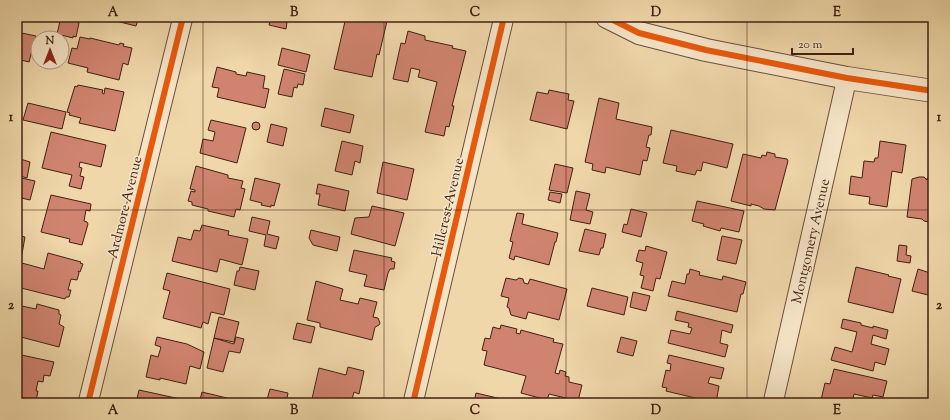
<svg xmlns="http://www.w3.org/2000/svg" width="950" height="420" viewBox="0 0 950 420" font-family="'Sorts Mill Goudy',serif">
  <style>
    .building { fill: #d08470; stroke: #432012 }
    .lines { fill: none; stroke-linecap: round; stroke-linejoin: round }
    .minor-casing { stroke: #6e4e38; stroke-width: 21 }
    .tertiary-casing { stroke: #6e4e38; stroke-width: 24 }
    .minor { stroke: #f5e5c7; stroke-width: 19 }
    .tertiary { stroke: #f5e5c7; stroke-width: 22 }
    .cycleway-casing { stroke: #f5e5c7; stroke-width: 8 }
    .cycleway { stroke: #e8590c; stroke-width: 6 }
    .grid { fill: none; stroke: #432012; stroke-width: 1; stroke-opacity: 0.55 }
    .labels { text-anchor: middle; stroke-width: 3; stroke-linejoin: round; paint-order: stroke }
    .street-label { font-size: 14px; fill: #432012; stroke: #f5e5c7 }
    .neatline { fill: none; stroke: #432012; stroke-width: 1.5 }
    .grid-label { font-size: 13px; text-anchor: middle; font-weight: bold; fill: #432012 }
  </style>
  <rect width="100%" height="100%" fill="#efd7a9"/>
  <filter id="stains"><feTurbulence type="fractalNoise" baseFrequency=".005" numOctaves="4"/><feColorMatrix values="0 0 0 0 .2 0 0 0 0 .09 0 0 0 0 .02 0 0 0 .5 -.17"/></filter>
  <radialGradient id="worn" r=".72"><stop offset=".6" stop-color="#630" stop-opacity="0"/><stop offset="1" stop-color="#630" stop-opacity=".3"/></radialGradient>
  <!-- building -->
  <path class="building" d="M61,17L78,20L77,22L79,23L76,37L73,36V38L57,34Z
    M100,17H139L136,26Z
    M271,17H285L284,21L287,22L286,29L269,25Z
    M286,17H311L310,21Z
    M346,17H388L379,55L377,54L372,77L334,69Z
    M408,31L425,36V40L453,46L452,48L466,51L452,106H454L449,127L446,126L444,136L425,132L437,82L418,77L420,70L411,68L408,82L393,79L401,43L405,44Z
    M17,32L36,36L29,62L17,59Z
    M80,37L90,39V38L119,45L120,43L124,44L123,46L132,48L128,65L123,63L119,80L87,72L88,68L68,63L72,48L77,49Z
    M282,48L310,55L306,72L278,65Z
    M217,67L236,72V74L246,76L247,72L265,76L263,88L269,89L265,108L217,97L219,88L212,87Z
    M284,69L305,74L303,85L298,84L297,88L294,87L292,97L278,94Z
    M78,85L103,90L102,93L104,94L105,88L124,92L115,131L79,123L81,118L69,115L70,113L67,112L75,86L77,87Z
    M549,90L569,94L568,100L574,101L567,129L530,120L537,92L548,94Z
    M599,98L619,103L616,119L652,127L651,135H649L646,147L650,148L647,161L643,160L640,175L606,167L605,173L592,170L593,164L585,162Z
    M28,103L66,112L62,129L23,120Z
    M325,108L354,115L350,133L321,126Z
    M211,120L246,128L237,163L200,153L203,139L213,141L215,132L208,130Z
    M252 126a4 4 0 1 1 8 0a4 4 0 1 1-8 0Z
    M271,124L287,128L283,146L267,142Z
    M671,130L733,144L727,168L703,162L701,171L697,170L695,175L676,171L677,166L663,163Z
    M51,132L106,145L101,167L80,162L79,167L82,168L80,176L84,177L81,189L69,186L72,175L42,168Z
    M342,141L363,146L360,163L355,161L352,175L335,171Z
    M880,141L906,145L902,173L892,171L887,207L869,204L870,197L849,194L851,176L862,178L864,161L874,162L875,158H878Z
    M767,152L775,154V157L787,159L788,161L775,210L764,209L759,206L751,204V206L731,201L743,154L761,158L762,155L766,156Z
    M17,158L30,162L27,178L17,175Z
    M383,162L414,169L407,200L377,193Z
    M555,164L573,168L567,193L549,190Z
    M196,166L228,175V178L243,181L241,188L245,189L240,210L236,209L234,217L208,211V209L192,205V202L188,201L191,191L195,192V190L190,189Z
    M17,177L35,181L30,200L17,197Z
    M919,177H924L927,180V178L933,179V220L929,222L924,221L922,219L907,217L912,179Z
    M255,178L280,184L274,206L271,205V207L261,205L262,203L250,200Z
    M318,184L349,191L345,211L318,205L320,194H316Z
    M576,191L590,194L586,210L593,212L590,224L570,220Z
    M550,192L562,194L560,203L548,200Z
    M51,195L91,204L90,211L86,210L84,221L87,222L88,224L82,245L69,242L70,239L41,232Z
    M697,201L744,211L739,232L721,228L720,231L703,226L704,224L692,221Z
    M372,206L404,213L395,246L351,234L355,218L369,217Z
    M631,209L647,213L641,237L622,232L624,224L627,225Z
    M517,213L524,214L522,224L558,233L556,242H555L549,265L515,256L514,260L509,258L513,242L510,241Z
    M252,217L270,221L267,234L279,237L276,249L264,246L266,235L249,231Z
    M202,225L229,231L228,235L248,239L242,265L220,259L217,272L172,261L178,237L191,240L194,230L200,231Z
    M585,229L606,234L603,248H601L599,255L579,251Z
    M311,230L340,237L337,251L313,245L309,238Z
    M17,235L25,237L22,254L17,253Z
    M722,236L742,240L736,264L717,260Z
    M899,245L907,246L906,255L911,256L910,263L897,261Z
    M646,246L667,252L660,279L656,278L653,291L641,288L644,276L640,275L643,263L636,261L639,250L645,251Z
    M354,250L392,258L391,261L395,262L394,269H390L388,273L384,290L364,286L367,275L349,271Z
    M48,253L81,262L80,263L83,264L80,272L78,271L79,273L77,280L71,279L68,290H71L69,297H66L65,299L17,287L18,262L44,269Z
    M240,267L259,271L255,290L234,285L237,271H239Z
    M856,267L889,275L888,276L901,279L893,313L848,302Z
    M690,269L700,272L699,275L722,280L723,276L746,282L743,294H741L737,312L668,296L672,281L685,284L687,274H689Z
    M918,269L933,274V280L928,295L912,291Z
    M167,273L230,289L224,315L211,312L208,324L203,322L201,328L163,318L170,291L163,289Z
    M506,278L516,280L519,278L523,279L524,283L528,284L530,279L567,289L559,320L528,312L526,319L511,315L509,308L507,307L509,298L501,296Z
    M316,281L343,289L340,300L358,304L360,298L377,302L373,317L378,318L380,323L379,325L375,327L372,340L320,327V323L307,320Z
    M592,288L628,297L624,315L587,306Z
    M633,292L650,296L646,311L630,307Z
    M37,304L59,310V314L61,315L59,324L64,327L59,347L17,336V305L36,309Z
    M677,311L733,325L731,333L722,330L720,343L728,345L725,357L668,343L671,330L690,334L692,328L688,327L689,323L675,320Z
    M219,317L239,322L234,342L214,338Z
    M843,319L861,323V325L873,328V326L888,330L886,339L873,335L871,344L889,349L885,365L875,362L873,371L831,360L835,347L852,352L857,332L841,328Z
    M297,323L315,327L311,343L293,339Z
    M501,325L517,329L516,333L520,334L521,330L554,339L553,342L563,344L555,373L559,374L560,370L566,372L565,376L569,377V382L582,385L578,401L549,394L547,400L521,393L526,376L484,365L487,351L482,350L485,338L490,339L493,327L500,329Z
    M157,337L187,344L204,352L200,369L190,366L186,384L160,378V380L146,377L151,355L158,357L161,347L155,345Z
    M236,337L244,339L240,353L229,351L223,372L207,368L214,338L234,344Z
    M621,337L637,341L633,356L617,352Z
    M17,354L54,362L50,376L44,375L43,382L38,381L36,391H38L36,401L17,396Z
    M669,355L724,368L721,379L710,377L708,383L719,386L716,403L666,391L667,388L662,387L666,370L670,371L671,364L667,363Z
    M348,367L364,371L359,394L354,392L351,403H311L319,368L346,375Z
    M834,369L887,381L883,397L873,395L872,398L854,394L852,403H835L821,400L825,383L830,384Z
    M270,389L288,393L286,403H266Z
    M139,390L185,400L184,403H136Z
    M202,392L227,398L226,403H199Z
    M476,393L510,401L509,403H474Z"/>
  <g class="lines">
    <!-- minor casing -->
    <g class="minor-casing">
      <path id="minor" d="M88,403L183,17
        M413,403L504,17
        M773,403L847,78"/>
    </g>
    <!-- tertiary casing -->
    <g class="tertiary-casing">
      <path id="tertiary" d="M607,17L639,33L706,50L847,78L933,91"/>
    </g>
    <!-- minor -->
    <use href="#minor" class="minor"/>
    <!-- tertiary -->
    <use href="#tertiary" class="tertiary"/>
    <!-- cycleway casing -->
    <g class="cycleway-casing">
      <path id="cycleway" d="M607,17L639,33L706,50L847,78L933,91
        M88,403L183,17
        M413,403L504,17"/>
    </g>
    <!-- cycleway -->
    <use href="#cycleway" class="cycleway"/>
  </g>
  <!-- grid -->
  <path class="grid" d="M203,17V403M384,17V403M566,17V403M747,17V403M17,210H933"/>
  <g class="labels">
    <!-- street labels -->
    <g class="street-label">
      <text transform="translate(124 207) rotate(-76)" y="5">Ardmore Avenue</text>
      <text transform="translate(447 207) rotate(-77)" y="5">Hillcrest Avenue</text>
      <text transform="translate(810 241) rotate(-77)" y="5">Montgomery Avenue</text>
    </g>
  </g>
  <!-- margin -->
  <rect width="950" height="420" fill="none" stroke="#efd7a9" stroke-width="44"/>
  <!-- north arrow -->
  <g transform="translate(50 50)"><circle r="19" fill="#f5e5c7" stroke="#ae967f"/>
  <path d="M0-3L7 15L0 10L-7 15Z" fill="#8f2418"/>
  <text y="-6" font-size="11" font-weight="bold" text-anchor="middle" fill="#432012">N</text>
  </g>
  <!-- scale -->
  <path d="M792 48v6h61v-6" fill="none" stroke="#432012" stroke-width="2"/>
  <text x="798" y="48" font-size="12" fill="#432012" stroke="#f5e5c7" stroke-width="3" paint-order="stroke">20 m</text>
  <rect x="22" y="22" width="906" height="376" class="neatline"/>
  <g class="grid-label">
    <text x="113" y="16">A</text>
    <text x="294" y="16">B</text>
    <text x="475" y="16">C</text>
    <text x="656" y="16">D</text>
    <text x="837" y="16">E</text>
    <text x="11" y="121">1</text>
    <text x="939" y="121">1</text>
    <text x="11" y="309">2</text>
    <text x="939" y="309">2</text>
    <text x="113" y="414">A</text>
    <text x="294" y="414">B</text>
    <text x="475" y="414">C</text>
    <text x="656" y="414">D</text>
    <text x="837" y="414">E</text>
  </g>
  <rect width="100%" height="100%" filter="url(#stains)"/>
  <rect width="100%" height="100%" fill="url(#worn)"/>
</svg>
